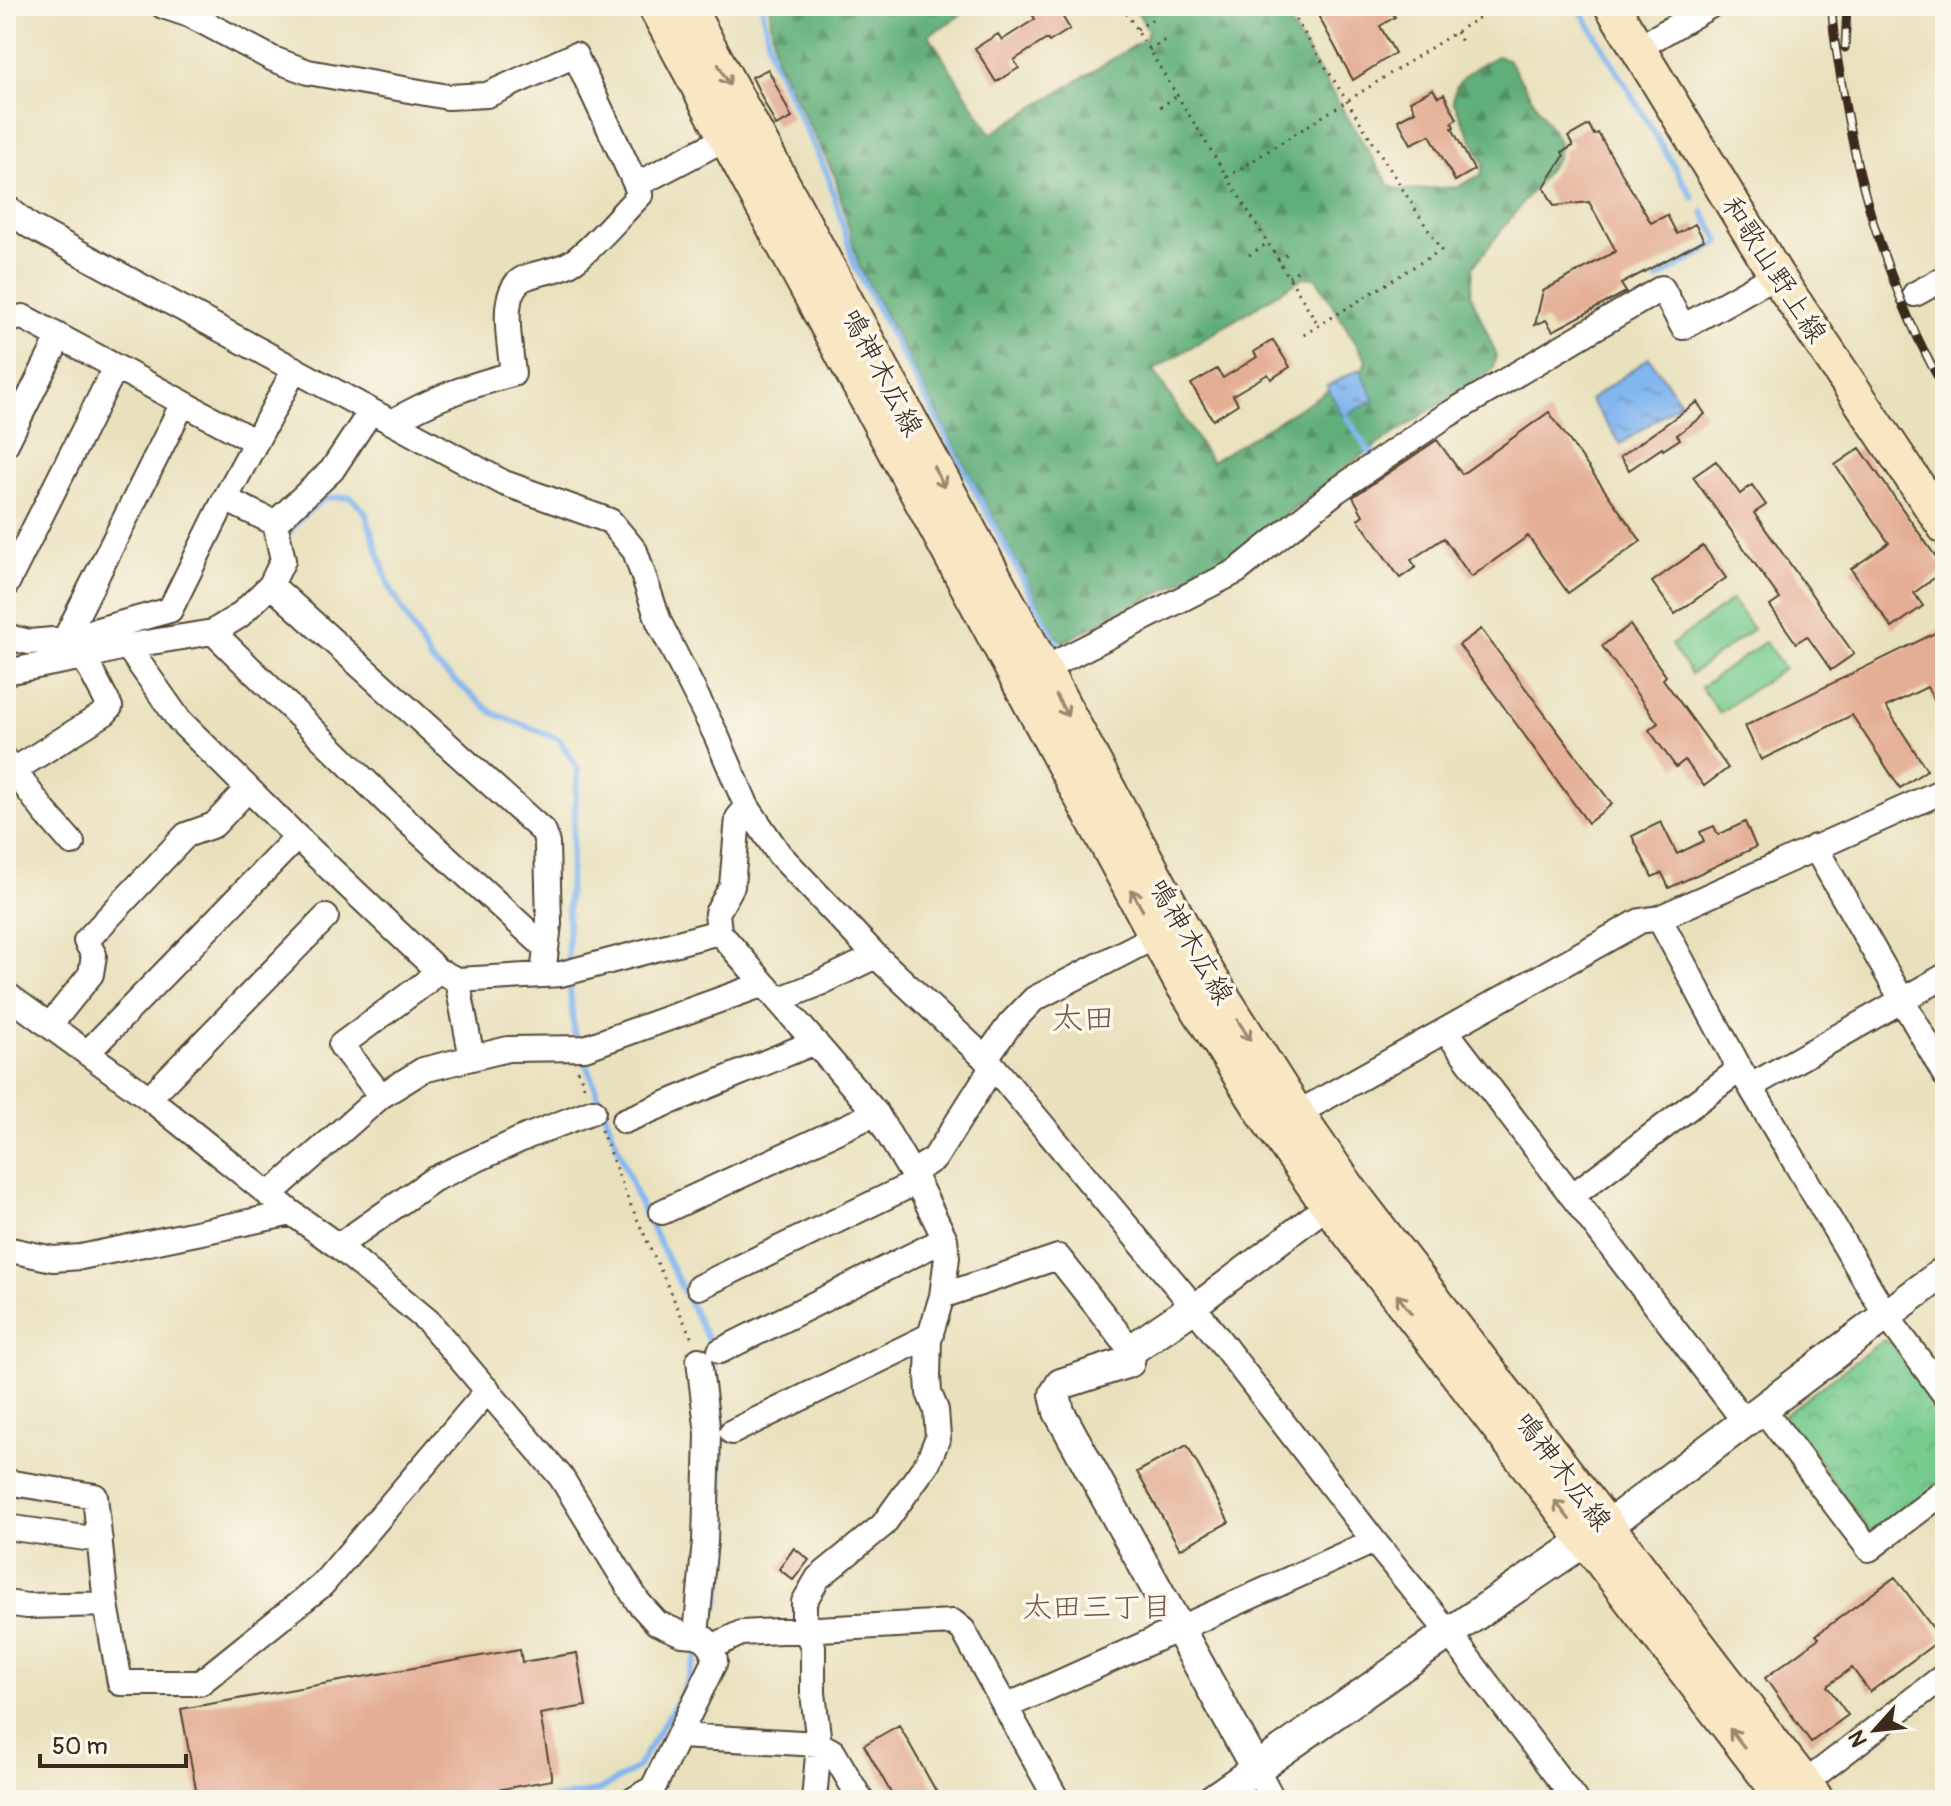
<svg xmlns="http://www.w3.org/2000/svg" width="1951" height="1806" viewBox="0 0 1951 1806" font-family="Pangolin,'Klee One',sans-serif">
  <style>
    .forest { fill: url(#forest-firs); stroke: #4e6c4c; stroke-width: 2; fill-rule: evenodd }
    .park { fill: url(#park-crowns); stroke: #597a56; stroke-width: 2 }
    .pitch { fill: #77cb8f; stroke: #597a56; stroke-width: 2 }
    .water { fill: url(#water-ripples); stroke: #5e7086; stroke-width: 2 }
    .lines { fill: none; stroke-linecap: round; stroke-linejoin: round }
    .stream { stroke: #82b6ef; stroke-width: 6 }
    .building { fill: #e4ae95 }
    .minor-casing { stroke: #554536; stroke-width: 28 }
    .tertiary-casing { stroke: #554536; stroke-width: 34 }
    .secondary-casing { stroke: #554536; stroke-width: 38 }
    .path { stroke: #554536; stroke-width: 3; stroke-dasharray: 2 6; stroke-linecap: butt }
    .minor { stroke: #fff; stroke-width: 24 }
    .tertiary { stroke: #fff; stroke-width: 30 }
    .secondary { stroke: #f9e7c3; stroke-width: 34 }
    .rail-casing { stroke: #3b2a1e; stroke-width: 9 }
    .rail { stroke: #fbf7ec; stroke-width: 6; stroke-dasharray: 18; stroke-linecap: butt }
    .oneway { stroke: #9a8870 }
    .labels { text-anchor: middle; stroke-width: 7; stroke-linejoin: round; paint-order: stroke }
    .street-label { font-size: 28px; fill: #3b2a1e; stroke: #fbf7ec }
    .neighbourhood-label { font-size: 30px; fill: #765848; stroke: #fbf7ec }
    .quarter-label { font-size: 32px; fill: #765848; stroke: #fbf7ec }
  </style>
  <defs>
    <pattern id="forest-firs" width="22" height="20" patternUnits="userSpaceOnUse" patternTransform="scale(2)"><rect width="22" height="20" fill="#61af7a"/><path d="M5 1l3.5 6h-7zM16 11l3.5 6h-7z" fill="#518f63"/></pattern>
    <pattern id="park-crowns" width="20" height="18" patternUnits="userSpaceOnUse" patternTransform="scale(2)"><rect width="20" height="18" fill="#77cb8f"/><path d="M2 6a3 3 0 1 1 6 0M12 15a3 3 0 1 1 6 0" fill="none" stroke="#68ae7b"/></pattern>
    <pattern id="water-ripples" width="26" height="14" patternUnits="userSpaceOnUse" patternTransform="scale(2)"><rect width="26" height="14" fill="#82b6ef"/><path d="M2 4q2-2 4 0t4 0M15 11q2-2 4 0t4 0" fill="none" stroke="#6c94c1"/></pattern>
  </defs>
  <rect width="100%" height="100%" fill="#fbf7ec"/>
  <filter id="ink" filterUnits="userSpaceOnUse"><feTurbulence type="fractalNoise" baseFrequency=".0125" numOctaves="2"/><feDisplacementMap in="SourceGraphic" scale="16" xChannelSelector="R" yChannelSelector="G"/><feConvolveMatrix kernelMatrix="1 2 1 2 8 2 1 2 1" color-interpolation-filters="sRGB"/></filter>
  <filter id="wash" filterUnits="userSpaceOnUse"><feTurbulence type="fractalNoise" baseFrequency=".006" numOctaves="4" result="noise"/><feDisplacementMap in="SourceGraphic" scale="32" xChannelSelector="R" yChannelSelector="G"/><feGaussianBlur stdDeviation="1.8" result="paint"/><feColorMatrix in="noise" values="0 0 0 0 0 0 0 0 0 0 0 0 0 0 0 0 0 1.4 0 .05"/><feComposite in="paint" operator="in"/></filter>
  <g filter="url(#wash)">
    <rect width="100%" height="100%" fill="#e9e1be"/>
    <!-- forest -->
    <path class="forest" d="M769,6H975L929,35L991,134L1145,39L1148,30L1134,6H1279L1390,186L1402,190L1457,187L1481,175L1484,164L1453,101C1454,76 1478,67 1497,56L1508,59L1559,142L1558,157L1473,267L1471,295L1496,354L1493,369L1362,455L1234,555L1063,642L1055,634L859,266L835,176L776,60ZM1304,277L1316,278L1366,360L1363,369L1211,462L1154,370Z"/>
    <!-- park -->
    <path class="park" d="M1883,1340L1892,1343L1945,1415V1484L1874,1537L1801,1437L1795,1441L1782,1424L1784,1415Z"/>
    <!-- pitch -->
    <path class="pitch" d="M1732,600L1753,629L1691,674L1671,645Z
      M1765,642L1784,668L1719,713L1701,687Z"/>
    <!-- water -->
    <path class="water" d="M1649,358L1681,402L1621,444L1590,400Z
      M1359,369L1375,400L1343,417L1327,386Z"/>
    <g class="lines">
      <!-- stream -->
      <path class="stream" d="M762,6L772,60L828,175L855,266L1060,649L1063,647
        M1578,6L1693,198
        M1657,279L1720,242L1703,212
        M1347,417L1370,454L1374,452
        M286,538L296,522L324,498L351,497L365,512L389,586L431,661L493,713L559,739L578,769L568,900V967
        M185,625L217,617
        M569,978L574,1032L578,1042
        M582,1053L638,1200L711,1346L720,1438L724,1542L719,1600L707,1631
        M545,1800L598,1791L636,1769L681,1695L701,1645"/>
    </g>
    <g id="blocks">
      <!-- building -->
      <path class="building" d="M1049,6H1056L1070,29L1049,42L1047,39L1014,60L1019,68L996,82L975,48L998,34L1002,40L1035,19L1033,16Z
        M1313,6H1389L1395,17L1380,26L1395,53L1353,80Z
        M768,69L792,118L776,126L752,77Z
        M1433,89L1438,97L1444,94L1457,119L1452,122L1454,127L1452,128L1474,170L1455,181L1430,135L1411,144L1398,120L1415,111L1410,101Z
        M1589,125L1594,135L1598,133L1651,223L1667,215L1677,234L1695,224L1704,240L1621,284L1626,292L1553,331L1546,320L1535,325L1543,291L1616,251L1589,202L1554,206L1544,187L1564,156L1562,152L1573,146L1568,137Z
        M1273,340L1290,367L1271,379L1268,374L1233,395L1238,404L1213,420L1191,384L1217,369L1223,378L1257,357L1254,352Z
        M1697,402L1705,414L1677,435L1680,439L1663,450L1662,448L1629,470L1620,457Z
        M1549,412L1641,541L1568,593L1528,536L1471,577L1444,538L1411,560L1416,567L1400,578L1358,519L1363,515L1353,497L1437,440L1462,474Z
        M1860,448L1945,570L1914,593L1923,606L1892,628L1851,569L1889,543L1835,465Z
        M1716,461L1740,494L1752,485L1766,505L1754,513L1854,654L1831,670L1807,636L1796,643L1770,606L1780,599L1693,477Z
        M1703,546L1726,578L1675,614L1652,582Z
        M1630,625L1666,676L1663,679L1728,768L1704,786L1685,760L1676,767L1649,730L1658,723L1602,646Z
        M1945,628V720L1927,687L1886,707L1927,770L1900,788L1852,715L1761,760L1745,726Z
        M1481,629L1612,804L1588,823L1459,645Z
        M1661,822L1677,854L1704,841L1700,832L1714,826L1718,835L1745,822L1756,847L1669,888L1662,873L1652,877L1632,836Z
        M1187,1445L1229,1522L1180,1549L1137,1472Z
        M794,1548L809,1560L793,1580L779,1569Z
        M1895,1577L1941,1639L1870,1692L1852,1668L1827,1686L1848,1715L1811,1742L1765,1678L1819,1638L1816,1635Z
        M520,1649L522,1662L577,1653L586,1706L540,1714L552,1780L440,1800H198L181,1709Z
        M899,1725L941,1800H895L864,1745Z"/>
    </g>
  </g>
  <g filter="url(#ink)">
    <use href="#blocks" fill-opacity="0" stroke="#554536" stroke-width="2"/>
    <g class="lines">
      <!-- minor casing -->
      <g class="minor-casing">
        <path id="minor" d="M163,6L190,15L273,59L308,72L448,97L487,95L575,55L636,185L726,138
          M1638,48L1710,6
          M6,207L30,226L504,483L610,521L635,551L659,622L716,735L747,807L779,854L876,956L993,1066L1194,1307L1374,1541L1449,1633L1575,1800
          M1915,294L1945,278
          M6,320L23,317L256,442
          M392,422C434,398 467,386 513,374C511,348 496,287 527,277C542,271 560,271 574,261C594,247 621,214 640,195L636,185
          M6,444L59,338
          M225,499L275,523L283,560L271,585L544,832L547,844L549,924L543,974
          M275,523L332,470L371,411
          M6,585L115,368
          M271,585L239,616L213,632L393,808L546,948
          M6,634L12,638L29,642L65,639L170,610L225,499L295,369
          M65,639L183,403
          M127,646L179,720L297,837
          M6,672L84,657
          M1032,675L1237,571L1336,491L1444,417L1662,288L1683,327L1776,275
          M6,760L44,811L72,843
          M6,775L105,713L110,707L84,657L127,646L213,632
          M747,807L738,818L732,886L717,913L719,932L764,984
          M1815,847L1945,1075
          M1659,918L1740,1069L1886,1315L1945,1395
          M457,980L472,1058
          M6,994L149,1098L292,1213L338,1246L428,1321L561,1477L638,1602L657,1623L682,1634L696,1635L705,1639L712,1647L715,1661L653,1788L633,1800
          M778,1000L816,985L876,956
          M50,1025L91,974L94,955L86,941L186,835L214,825L248,789
          M1446,1031L1745,1422
          M88,1052L297,837L437,970
          M985,1059L1010,1024L1034,999L1156,936
          M1751,1086L1945,976
          M381,1096L341,1045L425,983L437,970L457,980L561,974L719,932
          M149,1098L326,917
          M624,1121L815,1042
          M1282,1122L1640,921L1659,918L1945,790
          M912,1173L935,1158L993,1066
          M269,1195L381,1096L423,1070L508,1049L585,1048L764,984L778,1000L876,1113L917,1182L945,1239L947,1257L942,1296L929,1339L928,1376L929,1393L936,1410L938,1437L928,1462L883,1525L818,1578L804,1602V1628L813,1646V1693L819,1744L814,1800
          M1572,1196L1740,1069
          M662,1212L876,1113
          M338,1246L434,1179L528,1136L593,1111
          M6,1249L53,1259L81,1257L292,1213
          M699,1287L917,1182
          M942,1296L1058,1257L1131,1350
          M1194,1307L1339,1197
          M720,1351L945,1239
          M1763,1409L1869,1549L1945,1491
          M732,1432L931,1335
          M6,1482L95,1496L106,1604
          M6,1527L100,1540
          M6,1603L27,1606L106,1604L120,1683H200L322,1585L488,1390
          M696,1635L705,1541L708,1434L699,1360
          M712,1647L741,1633L953,1622L963,1630L1057,1800
          M1005,1707L1374,1541
          M680,1736L819,1744L833,1752L861,1800
          M1257,1770L1273,1800
          M1792,1793L1945,1675"/>
      </g>
      <!-- tertiary casing -->
      <g class="tertiary-casing">
        <path id="tertiary" d="M1194,1307L1131,1350L1129,1362L1061,1384L1055,1394L1059,1412L1257,1770
          M1212,1800L1449,1633L1607,1526L1945,1271"/>
      </g>
      <!-- secondary casing -->
      <g class="secondary-casing">
        <path id="secondary" d="M655,6L1180,980L1273,1127L1328,1205L1785,1800
          M687,6L1206,971L1297,1114L1349,1189L1817,1800
          M1612,6L1776,275L1945,527"/>
      </g>
      <!-- path -->
      <path class="path" d="M1122,6L1319,326
        M1287,6L1441,250L1302,336
        M1137,29L1153,19
        M1456,32L1464,45
        M1149,50L1165,40
        M1160,107L1177,96
        M1227,177L1497,6
        M1249,255L1268,243
        M1278,260L1291,252
        M1289,277L1301,268
        M578,1070L585,1089
        M601,1130L628,1199L692,1339"/>
      <!-- minor -->
      <use href="#minor" class="minor"/>
      <!-- tertiary -->
      <use href="#tertiary" class="tertiary"/>
      <!-- secondary -->
      <use href="#secondary" class="secondary"/>
      <!-- rail casing -->
      <g class="rail-casing">
        <path id="rail" d="M1832,6C1832,30 1837,55 1841,79C1857,186 1891,296 1945,390
          M1845,48L1847,6"/>
      </g>
      <!-- rail -->
      <use href="#rail" class="rail"/>
    </g>
    <!-- one-way arrows -->
    <defs><path id="oneway-shaft" d="M-6 0H5M1.5-3L5.5 0L1.5 3" fill="none" stroke-width="1.6" stroke-linecap="round" stroke-linejoin="round" transform="scale(2)"/></defs>
    <g class="oneway">
      <use href="#oneway-shaft" transform="translate(724 75) rotate(62)"/>
      <use href="#oneway-shaft" transform="translate(939 477) rotate(62)"/>
      <use href="#oneway-shaft" transform="translate(1062 706) rotate(61)"/>
      <use href="#oneway-shaft" transform="translate(1137 900) rotate(-118)"/>
      <use href="#oneway-shaft" transform="translate(1244 1030) rotate(58)"/>
      <use href="#oneway-shaft" transform="translate(1404 1304) rotate(-128)"/>
      <use href="#oneway-shaft" transform="translate(1562 1510) rotate(-128)"/>
      <use href="#oneway-shaft" transform="translate(1737 1738) rotate(-128)"/>
    </g>
  </g>
  <g class="labels">
    <!-- street labels -->
    <g class="street-label">
      <text transform="translate(1775 269) rotate(57)" y="10">和歌山野上線</text>
      <text transform="translate(883 372) rotate(62)" y="10">鳴神木広線</text>
      <text transform="translate(1192 941) rotate(60)" y="10">鳴神木広線</text>
      <text transform="translate(1564 1471) rotate(53)" y="10">鳴神木広線</text>
    </g>
    <!-- neighbourhood labels -->
    <g class="neighbourhood-label">
      <text x="1097" y="1617">太田三丁目</text>
    </g>
    <!-- quarter labels -->
    <g class="quarter-label">
      <text x="1083" y="1029">太田</text>
    </g>
  </g>
  <!-- margin -->
  <rect width="1951" height="1806" fill="none" stroke="#fbf7ec" stroke-width="32"/>
  <!-- north arrow -->
  <g transform="translate(1875 1730) rotate(243)" stroke="#fbf7ec" stroke-width="6" paint-order="stroke">
  <path d="M0-6L14 30L0 20L-14 30Z" fill="#3b2a1e"/>
  <text y="-12" font-size="22" font-weight="bold" text-anchor="middle" fill="#3b2a1e">N</text>
  </g>
  <!-- scale -->
  <path d="M40 1754v12h146v-12" fill="none" stroke="#3b2a1e" stroke-width="4"/>
  <text x="52" y="1754" font-size="24" fill="#3b2a1e" stroke="#fbf7ec" stroke-width="6" paint-order="stroke">50 m</text>
</svg>
